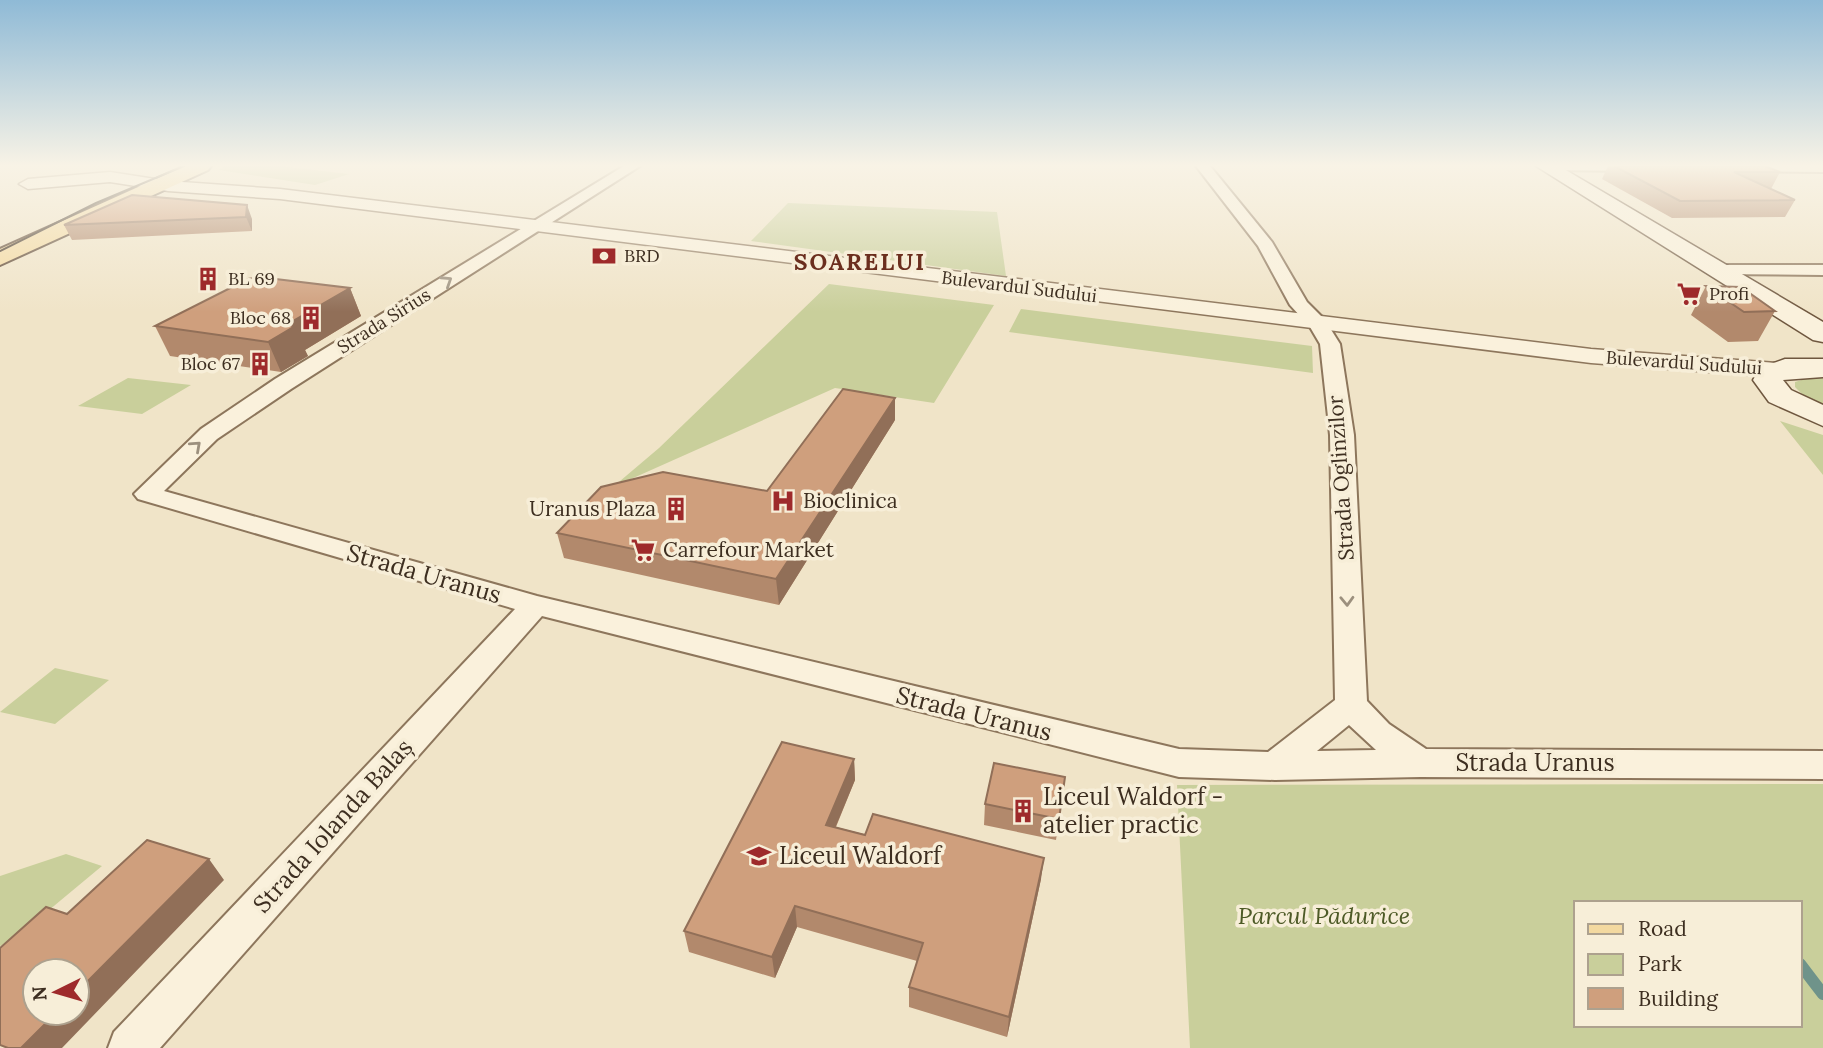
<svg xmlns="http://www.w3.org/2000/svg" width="1823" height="1048" viewBox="0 0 1823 1048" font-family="Lora,serif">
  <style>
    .green { fill: #c9cf9b; fill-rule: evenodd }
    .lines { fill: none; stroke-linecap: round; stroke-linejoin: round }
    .stream { stroke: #6f938a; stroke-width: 12 }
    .minor-casing { stroke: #8d765c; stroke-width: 4 }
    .tertiary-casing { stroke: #8d765c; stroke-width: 3 }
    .secondary-casing { stroke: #6f573f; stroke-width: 3 }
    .primary-casing { stroke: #5b4430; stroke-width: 4 }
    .minor { fill: #faf1dc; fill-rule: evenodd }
    .tertiary { fill: #faf1dc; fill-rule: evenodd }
    .secondary { fill: #faf1dc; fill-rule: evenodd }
    .primary { fill: #f3d9a0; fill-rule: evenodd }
    .tram { stroke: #3d2e20; stroke-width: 2 }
    .wall { fill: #b2896c }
    .shaded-wall { fill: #916f58 }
    .building { fill: #cf9f7d; stroke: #916f58; stroke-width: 2 }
    .oneway { stroke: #9c907e }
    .labels { text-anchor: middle; stroke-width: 7; stroke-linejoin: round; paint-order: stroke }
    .far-poi-label { font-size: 18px; fill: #3d2e20; stroke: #f7eed8; text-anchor: start }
    .far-street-label { font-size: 18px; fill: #3d2e20; stroke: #f7eed8 }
    .street-label { font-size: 21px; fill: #3d2e20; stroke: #f7eed8 }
    .poi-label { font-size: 21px; fill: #3d2e20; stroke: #f7eed8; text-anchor: start }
    .far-district-label { font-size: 23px; font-weight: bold; letter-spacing: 2px; fill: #6b2e1e; stroke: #f7eed8 }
    .near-street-label { font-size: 24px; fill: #3d2e20; stroke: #f7eed8 }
    .near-poi-label { font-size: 24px; fill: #3d2e20; stroke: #f7eed8; text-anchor: start }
    .near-park-label { font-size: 24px; font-style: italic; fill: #4d5a26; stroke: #f7eed8 }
  </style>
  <rect width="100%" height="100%" fill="#f0e4c8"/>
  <!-- green -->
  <path class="green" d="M225,166H279L349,174L315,185L219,170Z
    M788,203L997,212L1006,276L751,241Z
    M829,284L994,305L934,403L835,388L613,487L659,448Z
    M1021,309L1312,346L1313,373L1009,332Z
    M1823,377V407L1808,400L1795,387V382L1811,377Z
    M128,378L191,385L142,414L78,406Z
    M1780,421L1823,435V475Z
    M55,668L109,680L55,724L0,712Z
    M1823,784V1048H1190L1177,785ZM1576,903H1800V1025H1576Z
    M66,854L102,866L13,940L0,946V876Z"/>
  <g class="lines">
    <!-- stream -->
    <path class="stream" d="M1800,964L1823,994"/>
    <!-- minor casing -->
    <g class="minor-casing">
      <path id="minor" d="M624,166H640L291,389L217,439L164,491L537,596L1179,749L1268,752L1335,700L1330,435L1320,344L1310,327L1290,305L1258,246L1196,166H1210L1272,242L1307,302L1325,320L1340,344L1354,435L1367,701L1389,724L1426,749L1823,751V779L1420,777L1275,780L1179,777L542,616L160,1048H108L114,1032L515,609L138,499L134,494L201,429L275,379ZM1349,725L1376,750L1317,751Z
        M1540,166H1649L1650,167L1643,171L1547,170Z
        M1728,166H1823V172L1734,171Z
        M1718,265H1823V275L1712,274L1709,270L1712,266Z"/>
    </g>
    <!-- tertiary casing -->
    <g class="tertiary-casing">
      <path id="tertiary" d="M110,172L168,181L280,189L1591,349L1777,363L1786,365L1789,370L1786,375L1777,377L1591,363L280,199L168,191L110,182L28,189L19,184L28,179Z"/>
    </g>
    <!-- secondary casing -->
    <g class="secondary-casing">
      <path id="secondary" d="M1536,166H1559L1823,322V342L1813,340Z
        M1785,359H1823V377L1783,380L1791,390L1823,405V426L1769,402L1753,380L1760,368Z"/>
    </g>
    <!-- primary casing -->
    <g class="primary-casing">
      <path id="primary" d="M185,166H211L208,170L0,265V249Z"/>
    </g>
    <!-- minor -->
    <use href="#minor" class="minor"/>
    <!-- tertiary -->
    <use href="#tertiary" class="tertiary"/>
    <!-- secondary -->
    <use href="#secondary" class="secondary"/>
    <!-- primary -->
    <use href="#primary" class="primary"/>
    <!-- tram -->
    <path class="tram" d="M0,251L96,203L184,166"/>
  </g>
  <!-- wall -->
  <path class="wall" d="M1608,166H1765L1780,172L1771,189L1795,200L1785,217L1672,218L1602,179Z
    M132,195L252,219V231L72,240L64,225Z
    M1706,286L1775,311L1758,341L1728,342L1691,315Z
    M350,288L361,316L305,350L308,356L281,372L170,356L155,326Z
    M895,420L779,605L564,558L557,533L767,491Z
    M854,759L855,780L836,827L1041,879L1007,1037L909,1007V987L917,961L797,927L775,978L689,952L684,931Z
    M1065,777L1056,840L984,825L985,804Z"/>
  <!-- shaded-wall -->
  <path class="shaded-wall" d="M247,205L252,219V231L246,217Z
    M350,288L361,316L305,350L308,356L281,372L268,342L286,325Z
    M895,398V420L779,605L776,579Z
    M854,759L855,780L828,845L826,825Z
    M1044,858L1041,879L1007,1037L1009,1017Z
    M209,859L224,880L62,1048H21L56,1013H77V992Z
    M795,906L797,927L775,978L772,957Z"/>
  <!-- building -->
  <path class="building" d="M1614,166H1765L1780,172H1734L1795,200L1680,201Z
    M132,195L247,205L246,217L64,225Z
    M259,277L350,288L286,325L295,326L268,342L155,326L248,279Z
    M1706,286L1741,287L1775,311L1744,312Z
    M843,389L895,398L776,579L557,533L601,487L663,472L767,491Z
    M782,742L854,759L826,825L865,835L873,814L1044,858L1009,1017L909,987L923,943L795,906L772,957L684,931Z
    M994,763L1065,777L1059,819L985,804Z
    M147,840L209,859L77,992V971H35V1013H56L21,1048H8L0,1045V948L46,907L67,914Z"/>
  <!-- one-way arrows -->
  <defs><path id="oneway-chevron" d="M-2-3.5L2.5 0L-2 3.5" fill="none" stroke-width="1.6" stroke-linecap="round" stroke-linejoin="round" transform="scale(1.75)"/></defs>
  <g class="oneway">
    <use href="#oneway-chevron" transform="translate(447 281) rotate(-33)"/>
    <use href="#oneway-chevron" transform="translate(196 446) rotate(-42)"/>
    <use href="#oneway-chevron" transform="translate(1347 601) rotate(88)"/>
  </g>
  <!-- sky -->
  <linearGradient id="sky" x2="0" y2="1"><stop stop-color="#8fbad6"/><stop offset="0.53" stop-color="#f8f3e6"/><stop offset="1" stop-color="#f8f3e6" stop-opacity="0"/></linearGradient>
  <rect width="1823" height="312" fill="url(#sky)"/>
  <!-- icons -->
  <defs>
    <g id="bank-bare" transform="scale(1.89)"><path d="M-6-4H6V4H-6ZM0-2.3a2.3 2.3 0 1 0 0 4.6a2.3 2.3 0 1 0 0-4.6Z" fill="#9e2a2b" stroke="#f7eed8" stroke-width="2.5" paint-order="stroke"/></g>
    <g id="building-bare" transform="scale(1.89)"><path d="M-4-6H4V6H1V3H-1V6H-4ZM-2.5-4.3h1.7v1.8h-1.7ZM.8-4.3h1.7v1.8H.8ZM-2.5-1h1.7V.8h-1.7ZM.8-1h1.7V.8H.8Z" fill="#9e2a2b" stroke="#f7eed8" stroke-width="2.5" paint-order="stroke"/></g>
    <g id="supermarket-bare" transform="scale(1.89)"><path d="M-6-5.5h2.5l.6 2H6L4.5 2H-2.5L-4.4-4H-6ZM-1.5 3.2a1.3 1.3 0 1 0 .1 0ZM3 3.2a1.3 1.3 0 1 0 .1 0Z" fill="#9e2a2b" stroke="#f7eed8" stroke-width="2.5" paint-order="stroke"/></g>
    <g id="hospital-bare" transform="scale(1.89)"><path d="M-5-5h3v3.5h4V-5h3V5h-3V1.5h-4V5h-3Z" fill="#9e2a2b" stroke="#f7eed8" stroke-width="2.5" paint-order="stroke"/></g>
    <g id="school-bare" transform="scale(1.89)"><path d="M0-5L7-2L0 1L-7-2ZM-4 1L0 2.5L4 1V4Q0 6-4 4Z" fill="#9e2a2b" stroke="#f7eed8" stroke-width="2.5" paint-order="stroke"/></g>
  </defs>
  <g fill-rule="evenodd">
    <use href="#bank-bare" x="604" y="256"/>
    <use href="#building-bare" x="208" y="279"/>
    <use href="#supermarket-bare" x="1689" y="294"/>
    <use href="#building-bare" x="311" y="318"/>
    <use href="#building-bare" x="260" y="364"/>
    <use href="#hospital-bare" x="783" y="501"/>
    <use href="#building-bare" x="676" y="509"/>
    <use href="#supermarket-bare" x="643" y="550"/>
    <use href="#building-bare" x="1023" y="811"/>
    <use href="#school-bare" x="759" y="856"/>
  </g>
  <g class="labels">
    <!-- far-poi labels -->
    <g class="far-poi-label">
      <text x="624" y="262">BRD</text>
      <text x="228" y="285">BL 69</text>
      <text x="1709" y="300">Profi</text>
      <text x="291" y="324" text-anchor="end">Bloc 68</text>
      <text x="240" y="370" text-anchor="end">Bloc 67</text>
    </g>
    <!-- far-street labels -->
    <g class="far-street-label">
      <text transform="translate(1019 287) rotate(7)" y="6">Bulevardul Sudului</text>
      <text transform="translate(384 321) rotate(-32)" y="6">Strada Sirius</text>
      <text transform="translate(1684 363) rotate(4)" y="6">Bulevardul Sudului</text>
    </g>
    <!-- street labels -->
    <g class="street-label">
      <text transform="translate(1341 478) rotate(-94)" y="7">Strada Oglinzilor</text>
    </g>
    <!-- poi labels -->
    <g class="poi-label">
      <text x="803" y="508">Bioclinica</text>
      <text x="656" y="516" text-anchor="end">Uranus Plaza</text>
      <text x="663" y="557">Carrefour Market</text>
    </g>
    <!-- far-district labels -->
    <g class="far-district-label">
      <text x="860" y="270">SOARELUI</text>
    </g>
    <!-- near-street labels -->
    <g class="near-street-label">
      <text transform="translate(424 574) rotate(16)" y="8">Strada Uranus</text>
      <text transform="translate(974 714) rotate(14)" y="8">Strada Uranus</text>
      <text x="1535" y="771">Strada Uranus</text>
      <text transform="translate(333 826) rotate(-48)" y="8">Strada Iolanda Balaș</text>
    </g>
    <!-- near-poi labels -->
    <g class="near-poi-label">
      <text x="1043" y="805">Liceul Waldorf -<tspan x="1043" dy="28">atelier practic</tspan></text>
      <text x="779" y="864">Liceul Waldorf</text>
    </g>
    <!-- near-park labels -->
    <g class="near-park-label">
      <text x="1324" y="924">Parcul Pădurice</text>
    </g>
  </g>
  <!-- legend -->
  <rect x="1574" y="901" width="228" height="126" fill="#f7eed8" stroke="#ada18e" stroke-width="2"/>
  <rect x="1588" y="924" width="35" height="10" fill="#f3d9a0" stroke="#ada18e" stroke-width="2"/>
  <text x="1638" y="936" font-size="21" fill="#3d2e20">Road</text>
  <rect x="1588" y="954" width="35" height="21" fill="#c9cf9b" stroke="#ada18e" stroke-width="2"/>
  <text x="1638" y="971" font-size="21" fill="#3d2e20">Park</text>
  <rect x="1588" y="988" width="35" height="21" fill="#cf9f7d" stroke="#ada18e" stroke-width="2"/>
  <text x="1638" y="1006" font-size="21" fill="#3d2e20">Building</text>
  <!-- north arrow -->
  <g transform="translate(56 992) rotate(265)"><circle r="33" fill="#f7eed8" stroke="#ada18e" stroke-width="2"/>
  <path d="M0-5L12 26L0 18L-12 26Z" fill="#9e2a2b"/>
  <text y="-10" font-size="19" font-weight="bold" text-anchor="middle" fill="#3d2e20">N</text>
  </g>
</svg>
